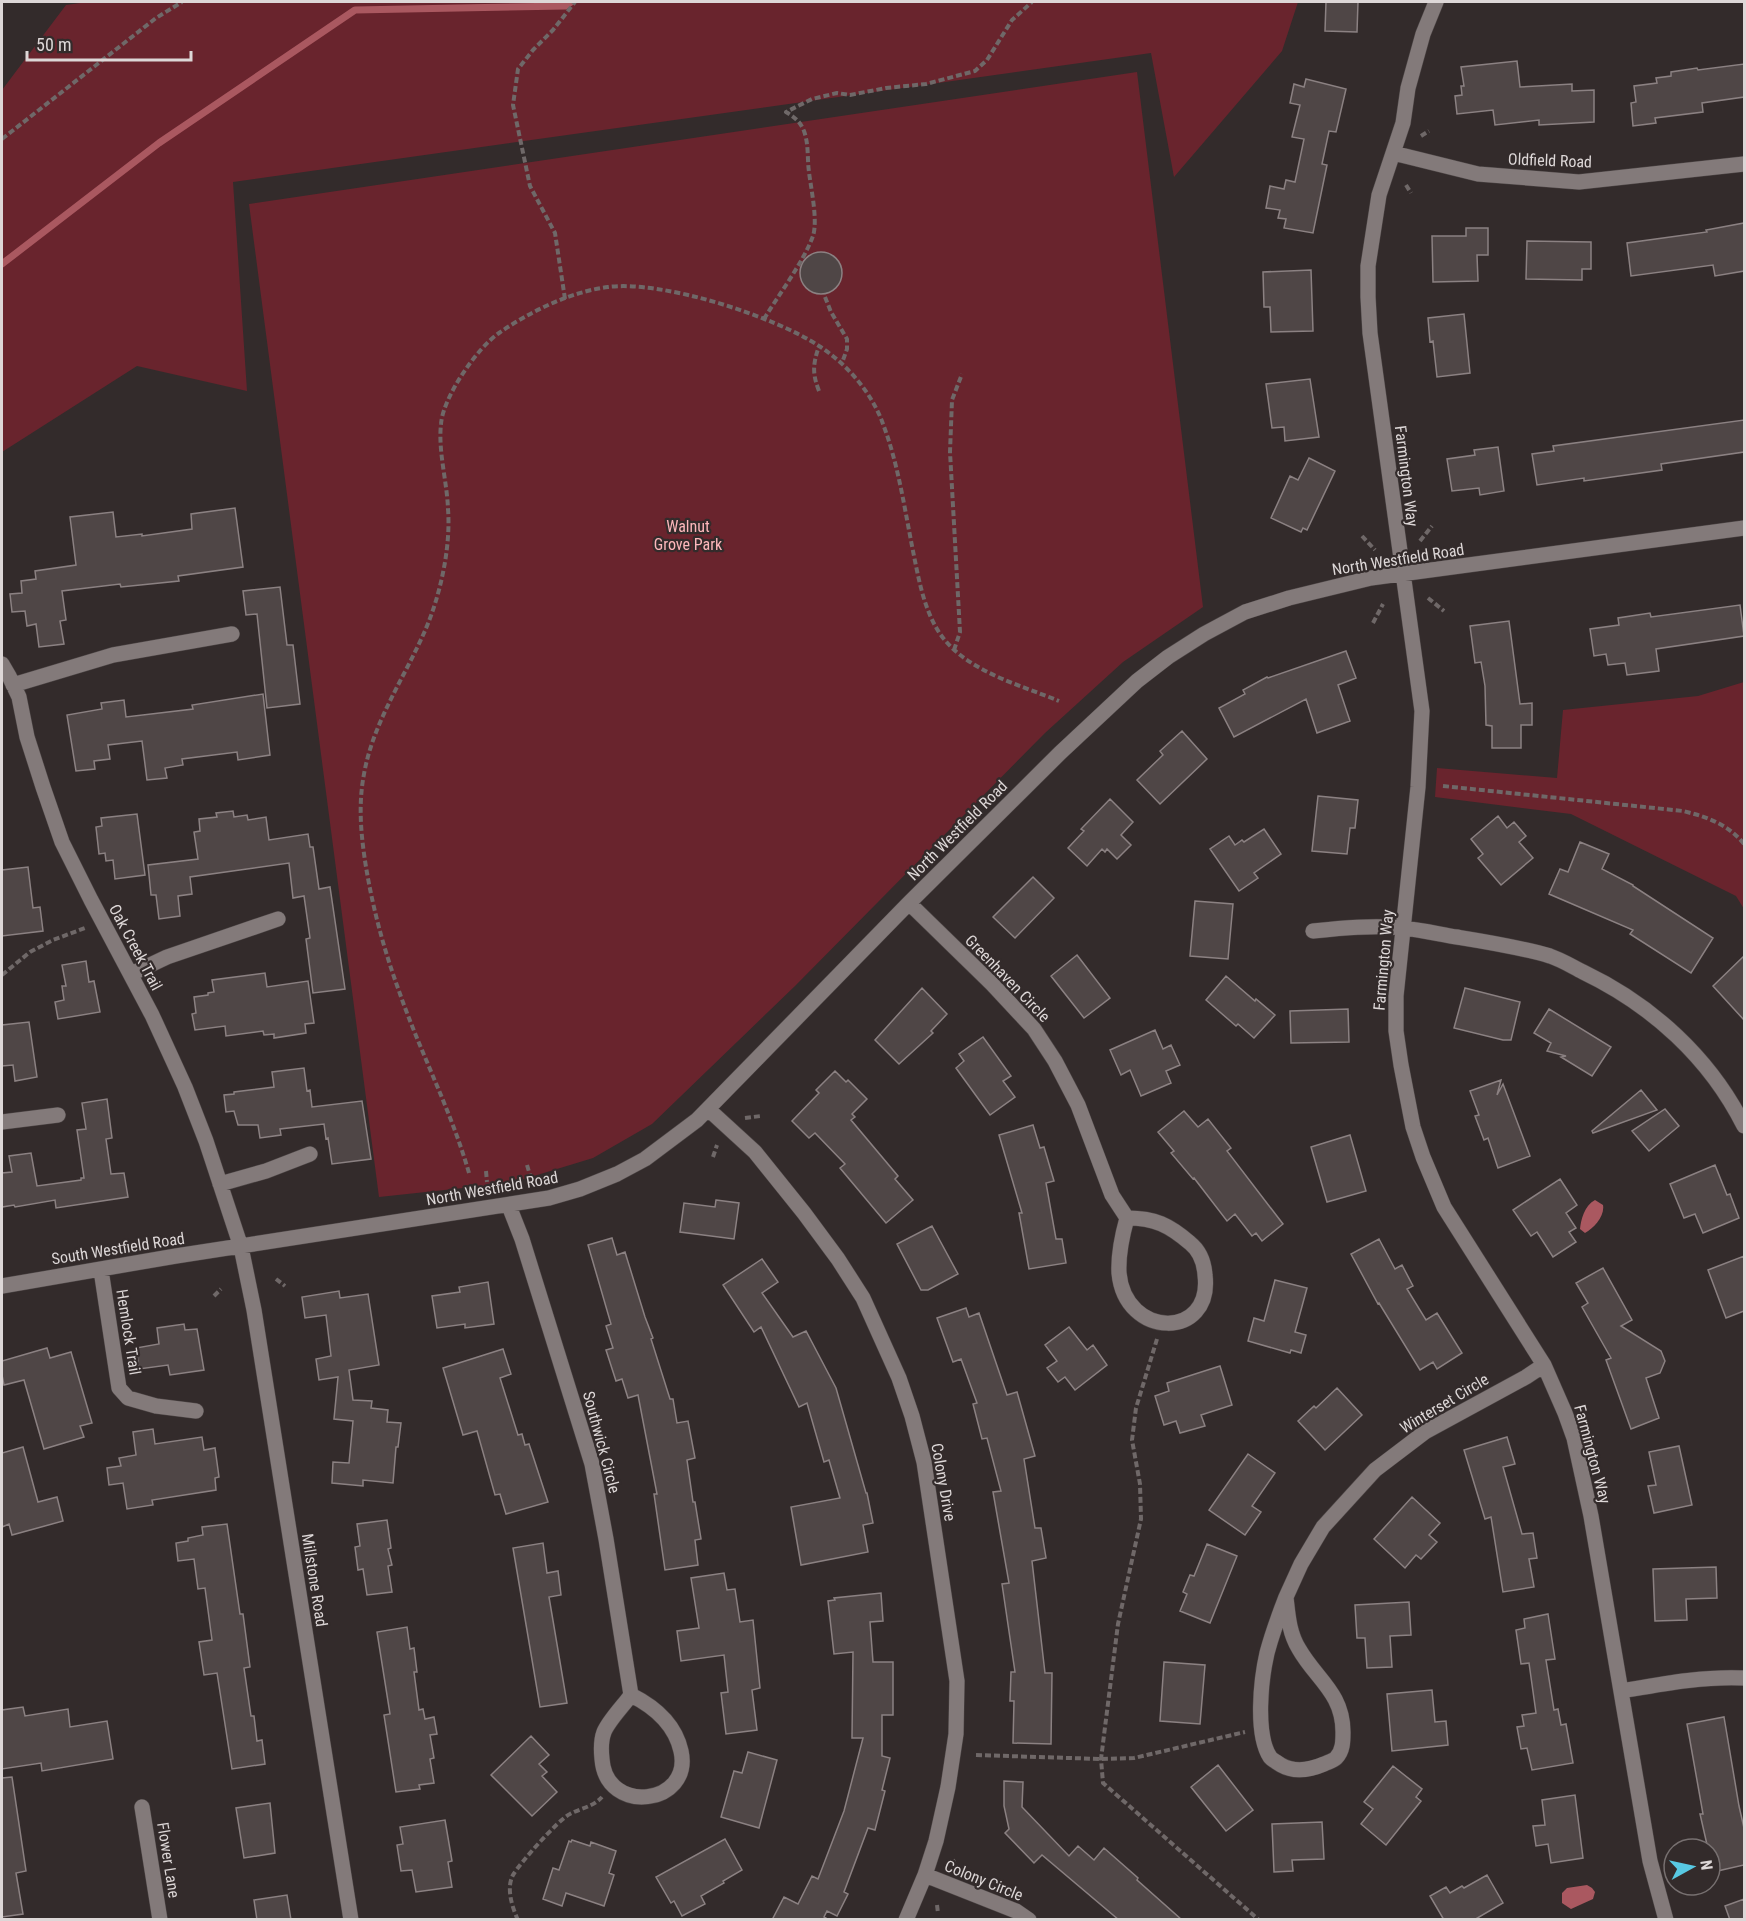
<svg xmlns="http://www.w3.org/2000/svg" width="1746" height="1921" viewBox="0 0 1746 1921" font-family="'Roboto Condensed',sans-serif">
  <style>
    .green { fill: #69242d }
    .water { fill: #aa5860 }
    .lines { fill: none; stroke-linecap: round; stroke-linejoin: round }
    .stream { stroke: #aa5860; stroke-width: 7 }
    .building { fill: #4f4646; stroke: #8b8182; stroke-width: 1.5 }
    .minor-casing { stroke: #4d4646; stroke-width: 16 }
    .path { stroke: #6f6868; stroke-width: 4; stroke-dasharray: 6 3; stroke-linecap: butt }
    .minor { stroke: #837a7a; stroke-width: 15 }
    .labels { text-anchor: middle; stroke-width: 4.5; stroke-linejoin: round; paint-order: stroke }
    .street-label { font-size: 16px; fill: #ddd7d7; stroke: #332b2b }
    .park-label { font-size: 16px; fill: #fdb7bb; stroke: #332b2b }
  </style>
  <rect width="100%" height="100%" fill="#332b2b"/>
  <!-- green -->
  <path class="green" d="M87,2H1298L1282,51L1174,177L1151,53L233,182L247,391L137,366L2,452V90L66,5Z
    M1137,72L1203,607L1123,662L1045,733L795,986L652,1124L593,1158L511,1183L379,1197L249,204Z
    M1744,682V909L1736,896L1571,814L1435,797L1437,768L1557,778L1563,710L1698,696Z"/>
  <!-- water -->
  <path class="water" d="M1595,1200L1603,1205C1605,1216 1594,1228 1585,1233L1580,1229C1581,1220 1584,1206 1595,1200Z
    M1587,1885L1592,1888L1595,1892L1593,1899L1571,1909L1562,1903V1893L1567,1888Z"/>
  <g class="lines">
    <!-- stream -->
    <path class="stream" d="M2,264L159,143L355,10L565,6L571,2"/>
  </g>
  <!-- building -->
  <path class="building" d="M1326,2H1358L1357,32L1325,31Z
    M1517,61L1520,87L1572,84V91L1594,90V122L1539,125V120L1495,125L1493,110L1457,114L1455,96L1462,95L1461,86H1464L1461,67Z
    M1744,64V97L1702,103L1703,112L1655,118L1656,123L1633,126L1631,103L1636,102L1634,86L1657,83L1656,78L1671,76V72L1697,68L1698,70Z
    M1306,79L1346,89L1336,132L1329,131L1322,164L1327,165L1313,233L1284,228L1286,219L1278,218L1280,210L1266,208L1270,186L1284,189L1286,180L1295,182L1304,139L1292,137L1300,105L1290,103L1294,84L1304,87Z
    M1744,223V271L1715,276L1713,265L1631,276L1627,243L1707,232L1706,230Z
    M1466,228H1488V255H1477L1478,281L1433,282L1432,236H1466Z
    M1527,241L1591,242V269H1582V280L1526,279Z
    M800 273a21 21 0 1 1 42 0a21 21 0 1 1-42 0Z
    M1311,270L1313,331L1271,332L1270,307H1264L1263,272Z
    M1464,314L1470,373L1437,377L1433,341L1430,342L1428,318Z
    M1310,379L1319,437L1285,441L1284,427L1272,428L1266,384Z
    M1744,420V452L1661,464L1662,470L1584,481V478L1537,485L1532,454L1554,451L1553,446Z
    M1498,447L1504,491L1480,495L1479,488L1452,491L1447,459L1475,455L1474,450Z
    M1309,458L1335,471L1307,530L1303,528L1301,532L1271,518L1290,476L1298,480Z
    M235,508L243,567L178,576L179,581L121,587L120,584L62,591L66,620L60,621L64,644L39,647L36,624L27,626L25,611L12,612L10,594L22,593L21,581L36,579L35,571L76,565L70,517L113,512L116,537L142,534V536L192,529L191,514Z
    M280,587L287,645H293L300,704L267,708L257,614L246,615L243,591Z
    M1740,605L1744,636L1656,649L1659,671L1627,675L1625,663L1608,665L1606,654L1594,656L1590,629L1619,625L1618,618L1650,613L1651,617Z
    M1509,621L1520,704L1532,703V725H1521V748H1492V726L1486,725L1485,686L1481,662L1475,663L1470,626Z
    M1346,651L1356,678L1338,685L1350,721L1317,733L1306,699L1234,737L1219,708L1245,694L1243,690L1267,677L1268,678Z
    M263,694L270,755L238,760L237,752L182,759L183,765L165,768L167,778L147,780L142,741L108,745L110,759L94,761L95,769L76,771L67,715L102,709L101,703L124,700L126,717L193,709L192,705Z
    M1182,731L1207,759L1160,804L1137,780L1163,755L1160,751Z
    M1318,796L1358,800L1355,828H1350L1347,854L1312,851Z
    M1110,799L1133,822L1121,835L1131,845L1117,859L1107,849L1105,852L1102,849L1087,866L1068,848L1084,831L1081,829Z
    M233,811L234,817L247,815L248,820L266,817L269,840L308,834L310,847H313L319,889L330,887L345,989L313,993L306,939L310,938L304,896L293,898L289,863L190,877L192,894L178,896L180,916L159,919L156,895H151L148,865L198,859L194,832L200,831L199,819L217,817L216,813Z
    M137,814L145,875L115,879L113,860L106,861L105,853L99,854L96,827L102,826L101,818Z
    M1498,816L1507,828L1514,822L1526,836L1519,842L1533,858L1501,885L1478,858L1483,854L1471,839Z
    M1264,829L1281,854L1254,873L1258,878L1239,891L1210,849L1229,836L1235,845L1242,840L1244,842Z
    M1580,842L1609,854L1602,869L1633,885V886L1713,938L1691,973L1630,934L1633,930L1549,894L1560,869L1568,872Z
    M28,867L33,908L40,907L43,931L2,936V870Z
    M1033,877L1054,898L1015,938L993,917Z
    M1195,901L1233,904L1228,959L1190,956Z
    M1077,955L1110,998L1084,1018L1051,976Z
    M1744,956V1020L1713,986Z
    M86,961L89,982L94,981L100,1012L58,1019L55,1002L64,1000L62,986H66L62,965Z
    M265,973L267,987L308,981L314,1023L305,1024L306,1033L274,1038V1034L264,1035L263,1031L226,1036L225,1026L195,1030L192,1014L196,1013L194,997L208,995V993L214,992L212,980Z
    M1226,976L1255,1001L1256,999L1275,1015L1254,1038L1238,1024L1236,1026L1206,1000Z
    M922,988L947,1014L931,1031L933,1033L899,1064L875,1040Z
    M1465,988L1520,1002L1511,1040H1503L1454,1028Z
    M1348,1009L1349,1042L1291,1043L1290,1011Z
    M1549,1009L1611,1047L1592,1076L1561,1057L1566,1056L1547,1051L1551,1043L1534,1033Z
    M29,1022L37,1077L15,1081L13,1065L2,1066V1025Z
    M1155,1030L1163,1049L1171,1045L1180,1065L1166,1071L1171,1083L1141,1096L1130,1070L1121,1075L1110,1050Z
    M983,1037L1011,1076L1003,1081L1015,1097L990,1115L956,1068L964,1061L959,1054Z
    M304,1068L307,1091L310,1090L312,1107L362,1101L371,1159L332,1164L328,1138L326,1139L324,1124L280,1129L281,1135L260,1138L258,1125H238L234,1111L226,1112L224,1095L234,1094V1092L274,1087L272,1072Z
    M835,1071L846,1082L848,1080L867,1099L852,1114L855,1117L851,1120L898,1176L895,1179L913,1200L886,1223L840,1168L845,1164L815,1133L809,1138L792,1121L819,1093L816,1090Z
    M1501,1080L1497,1095L1503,1084L1530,1156L1498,1168L1488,1138L1484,1140L1475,1116L1479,1115L1470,1091Z
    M1641,1090L1657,1110L1593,1133L1592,1131Z
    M107,1099L112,1138L106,1139L111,1174L124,1173L128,1197L56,1208L55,1200L15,1207L14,1205L2,1207V1173L12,1172L9,1156L31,1153L37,1186L81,1180V1178H84L77,1130L86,1129L82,1103Z
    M1665,1109L1679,1126L1649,1151L1632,1131Z
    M1184,1111L1198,1127L1208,1119L1231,1148L1227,1151L1283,1224L1262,1241L1256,1233L1252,1236L1235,1214L1227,1221L1194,1178L1193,1179L1171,1153L1174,1151L1158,1132Z
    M1033,1125L1040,1148L1044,1147L1054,1181L1046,1183L1056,1239H1062L1066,1263L1029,1269L1019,1213H1022L999,1135Z
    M1350,1135L1366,1191L1327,1202L1311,1147Z
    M1715,1165L1727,1195L1730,1194L1739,1218L1703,1233L1695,1214L1684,1218L1670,1184Z
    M1560,1179L1577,1205L1566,1213L1576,1228L1569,1232L1576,1242L1553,1257L1537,1232L1531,1236L1513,1210Z
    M716,1200L739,1203L734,1239L680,1232L684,1203L715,1207Z
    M932,1226L958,1274L928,1290H921L897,1244Z
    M612,1238L617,1255L625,1252L645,1317L653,1338L651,1339L670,1399H673L677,1423L688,1421L695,1458L687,1460L693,1502H695L701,1539L695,1540L698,1565L665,1570L654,1494H657L638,1395L628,1398L622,1379L616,1381L606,1350L613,1348L606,1326L611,1324L588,1245Z
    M1379,1239L1395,1269L1402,1265L1413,1286L1407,1289L1426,1320L1437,1313L1462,1353L1437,1369L1433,1362L1420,1370L1379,1303L1378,1304L1351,1254Z
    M1744,1256V1311L1726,1318L1708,1270Z
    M762,1259L778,1282L762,1293L793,1337L806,1331L836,1388L866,1493H867L873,1523L863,1525L868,1552L801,1565L791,1507L840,1498L829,1460L824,1462L807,1403L799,1407L761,1327L754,1332L723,1285Z
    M1603,1268L1632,1320L1621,1326L1661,1351L1665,1361L1660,1373L1646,1378L1659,1418L1631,1429L1606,1360L1611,1358L1582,1307L1588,1303L1576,1283Z
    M1275,1280L1307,1288L1295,1332L1306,1335L1301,1353L1291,1350L1290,1353L1248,1341L1254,1318L1264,1321Z
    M488,1282L494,1324L465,1328V1324L437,1328L432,1296L460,1292L459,1287Z
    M339,1291L340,1298L368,1294L379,1365L349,1370L353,1400L372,1401L371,1408L388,1410L387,1422L401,1423L398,1447H396L393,1483L363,1480V1486L332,1483L333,1462L349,1463L353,1421L334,1419L338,1377L319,1380L316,1359L331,1356L326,1315L305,1318L302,1297Z
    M966,1308L969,1317L979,1313L1007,1395L1017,1392L1035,1456L1024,1459L1035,1528H1041L1046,1558L1032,1561L1045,1673H1052L1051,1744L1013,1743L1014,1701H1010L1011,1672H1015L1002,1584L1009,1583L993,1492L1001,1491L987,1438L982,1439L973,1404L977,1403L961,1359L953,1362L937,1318Z
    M184,1324L185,1330L197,1329L204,1370L170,1375L168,1365L139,1369L136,1348L159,1344L157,1328Z
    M1069,1327L1087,1350L1093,1345L1107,1365L1075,1390L1065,1377L1058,1382L1047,1368L1057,1361L1045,1345Z
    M47,1348L50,1358L71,1352L92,1423L80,1426L84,1437L44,1449L24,1380L4,1385L2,1375V1361Z
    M503,1349L511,1374L500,1378L518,1435L522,1434L525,1445L529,1444L548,1502L506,1514L500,1494L495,1495L477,1431L463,1435L443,1368Z
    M1220,1366L1232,1405L1201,1415L1205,1426L1180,1433L1176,1421L1164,1425L1155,1396L1169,1391L1167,1383Z
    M1337,1388L1362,1415L1325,1450L1298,1421L1314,1406L1316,1408Z
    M153,1429L155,1444L202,1437L204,1450L215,1448L219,1477L215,1478L216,1490L152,1500L153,1505L127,1509L123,1483L109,1485L107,1468L121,1466L119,1458L136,1455L133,1432Z
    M1507,1437L1515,1464L1503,1467L1522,1534L1533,1533L1537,1558L1529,1559L1534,1587L1503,1592L1491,1517L1485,1519L1464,1450Z
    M1679,1446L1692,1505L1654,1513L1648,1486L1656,1485L1649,1452Z
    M23,1447L38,1502L57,1497L63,1521L12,1535L9,1524L2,1527V1453Z
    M1248,1454L1275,1473L1252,1506L1261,1512L1245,1535L1209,1510Z
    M1412,1497L1440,1523L1429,1535L1437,1542L1421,1559L1416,1555L1405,1568L1374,1539Z
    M387,1520L391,1548L388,1549L392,1565L388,1566L392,1592L367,1595L363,1569L358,1570L355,1547L360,1546L357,1524Z
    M227,1524L240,1614H243L250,1667L244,1668L251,1716H254L257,1741L262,1740L265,1764L232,1769L217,1673L204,1675L199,1642L212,1640L205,1588L198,1589L194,1559L178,1561L176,1543L188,1541V1538L203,1535L202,1527Z
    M543,1543L547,1573L558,1571L561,1595L549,1597L567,1703L540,1707L513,1548Z
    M1207,1544L1237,1556L1210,1623L1180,1611L1187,1594L1183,1592L1190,1575L1194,1576Z
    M1716,1567L1717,1598L1686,1599L1687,1620L1655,1621L1653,1569Z
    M724,1573L727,1590L735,1589L740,1622L753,1620L760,1688L752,1690L757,1730L726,1734L721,1693L728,1692L724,1655L681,1661L677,1631L699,1628L691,1578Z
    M881,1593L883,1621L870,1622L873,1662H893V1715H882V1756L890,1758L882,1790L885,1791L875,1830L868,1828L844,1892L848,1894L837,1916L827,1911L824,1917L829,1920H772L784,1897L798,1904L812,1876L818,1879L844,1811L863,1738H852L853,1652L834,1654L828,1601L835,1600L834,1598Z
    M1409,1602L1411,1635L1390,1636L1392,1667L1367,1668L1365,1638H1357L1355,1605Z
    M1548,1614L1555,1659L1546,1660L1554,1710L1558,1709L1561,1725L1566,1724L1573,1763L1532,1770L1527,1748L1521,1749L1517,1727L1524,1726L1522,1715L1536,1713L1529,1663L1521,1664L1516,1630L1525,1628L1524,1619Z
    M407,1627L410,1649L414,1648L417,1672H414L419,1710L423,1709L425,1719L434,1717L437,1734L430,1735L434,1758L430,1759L434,1783L419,1785L420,1789L396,1792L384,1715L390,1714L377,1632Z
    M1164,1662L1205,1665L1200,1724L1160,1721Z
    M1432,1690L1435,1722L1446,1721L1448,1745L1392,1751L1387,1694Z
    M23,1707L25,1716L68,1709L70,1727L107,1721L113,1759L42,1771L41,1763L2,1769V1710Z
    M1724,1717L1739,1806L1744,1828V1865L1713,1872L1710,1849H1708L1700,1814H1703L1687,1724Z
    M531,1736L549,1755L539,1764L547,1772L542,1776L557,1792L532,1816L491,1775Z
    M748,1752L777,1760L759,1828L721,1817L734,1771L742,1773Z
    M1218,1765L1253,1810L1226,1831L1191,1787Z
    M1393,1766L1422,1789L1416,1797L1421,1801L1386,1845L1361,1824L1373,1809L1364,1802Z
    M12,1777L26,1871L16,1873L23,1914L2,1917V1778Z
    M1004,1781L1023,1782L1022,1807L1069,1856L1078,1846L1094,1860L1104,1848L1138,1878L1137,1880L1182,1920H1119L1042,1855L1034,1863L1005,1833L1009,1829L1004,1806Z
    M1575,1795L1583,1858L1551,1863L1548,1844L1536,1846L1533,1826L1545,1825L1542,1800Z
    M270,1803L275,1853L244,1858L236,1808Z
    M445,1820L452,1861L448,1862L452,1887L416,1892L412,1870L401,1871L397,1845L403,1844L400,1827Z
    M1322,1822L1324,1859L1292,1860L1293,1871L1274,1872L1272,1824Z
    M725,1839L742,1870L723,1881L724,1883L701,1896L705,1904L682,1916L674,1901L671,1903L656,1877Z
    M572,1840L590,1846L591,1842L616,1851L609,1873L614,1875L604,1906L566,1893L562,1906L543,1899L553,1868L559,1870L569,1841L571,1842Z
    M1487,1875L1503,1903L1474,1920H1444L1430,1896L1446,1887L1450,1893L1462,1886L1464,1888Z
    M287,1895L291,1920H257L254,1900Z
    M1744,1899V1920H1730L1725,1906Z"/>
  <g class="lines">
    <!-- minor casing -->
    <g class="minor-casing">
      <path id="minor" d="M1436,2L1423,34L1408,88L1403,123L1379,195L1368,266V297L1370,333L1422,711L1418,787L1396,996V1031L1401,1065L1413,1127L1423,1157L1444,1207L1544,1365L1565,1413L1574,1438L1591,1516L1650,1861L1666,1920
        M1393,153L1478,174L1579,182L1744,164
        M2,664L9,676L19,697L27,737L43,787L62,842L91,900L152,1015L185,1087L206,1141L241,1247L254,1310L351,1920
        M13,685L113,655L232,634
        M909,903L992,984L1034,1029L1055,1061L1078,1105L1112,1195L1127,1218
        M1313,931C1342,928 1373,925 1403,928C1421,930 1439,934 1457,937C1488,942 1520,947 1550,956C1562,960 1573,967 1583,972C1652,1005 1710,1058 1744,1126
        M131,974L167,957L278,919
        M708,1109L755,1152L804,1213L838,1259L863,1298L899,1378L912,1416L924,1462L957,1681L956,1734L948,1787L936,1841L925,1875L906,1920
        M2,1122L58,1115
        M220,1184L266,1171L310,1154
        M509,1206L522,1239L592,1464L606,1539L631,1695
        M1127,1218C1155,1218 1169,1225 1190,1243C1200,1251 1204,1261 1205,1275C1213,1340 1125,1339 1119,1273C1118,1254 1122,1236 1127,1218Z
        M101,1270L119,1388L128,1398L156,1406L196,1411
        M2,1286L176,1256L549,1198L580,1189L617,1174L645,1159L697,1120L909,903L1060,753L1137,681L1168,657L1204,634L1245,612L1289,598L1371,578L1744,528
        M1286,1597C1288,1615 1289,1633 1299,1649C1316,1679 1343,1693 1343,1732C1343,1741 1343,1751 1336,1758C1333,1761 1328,1762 1324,1764C1310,1770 1295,1773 1281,1765C1277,1762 1272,1760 1270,1757C1255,1734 1261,1679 1267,1653C1272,1634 1279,1615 1286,1597Z
        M1286,1597L1301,1564L1323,1527L1375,1470L1425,1432L1526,1377L1544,1365
        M1621,1691C1662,1684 1703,1676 1744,1678
        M631,1695C655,1707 675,1724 681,1751C693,1805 606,1816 602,1759C601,1750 601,1740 604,1732C609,1720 624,1705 631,1695Z
        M142,1807L160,1920
        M925,1875L1016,1911L1029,1920"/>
    </g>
    <!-- path -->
    <path class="path" d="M1421,136L1429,131
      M2,139L156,18L182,2
      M1406,185L1411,193
      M825,297L831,312L847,339V349L842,363
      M565,299L555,233L530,186L513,105L518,69L533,50L553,30L575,2
      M764,319C779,294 803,263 813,236C818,220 811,189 809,172C807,158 809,145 804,131C800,121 794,117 786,112L812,99L837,93L850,95L886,88L926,84L975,71L987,60L1012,20L1032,2
      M819,391C812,373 813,364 819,346
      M1362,536L1375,550
      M1420,541L1432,526
      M1428,598L1444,611
      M1373,623L1383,604
      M954,650L960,632L950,452L952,400L962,374
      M1443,786L1683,811C1707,817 1728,824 1744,844
      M2,975L30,952L53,940L85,928
      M745,1118L761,1116
      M713,1157L717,1145
      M527,1165L530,1175
      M486,1171L487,1182
      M469,1173C451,1110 420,1052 399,991C384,950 373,909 366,867C361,836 358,805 364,774C373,723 403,680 424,633C440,597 451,548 448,509C447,481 438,452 441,424C443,397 477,348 499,333C531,311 570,292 608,287C662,280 774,316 819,346C847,364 872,393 883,424C899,466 905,512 914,556C919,581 924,607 937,629C961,670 1018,684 1059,701
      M276,1279L285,1286
      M214,1296L221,1289
      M1157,1339L1136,1408L1132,1440L1140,1484L1141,1519L1118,1624L1101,1759L1103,1783L1259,1920
      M976,1755L1101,1759L1134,1758L1245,1732
      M950,1863L957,1860
      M937,1905L938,1913
      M518,1920C512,1907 506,1888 513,1875C519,1864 559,1819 570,1814C581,1808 593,1807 602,1797"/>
    <!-- minor -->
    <use href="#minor" class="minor"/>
  </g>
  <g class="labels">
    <!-- street labels -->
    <g class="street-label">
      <text transform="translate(1550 160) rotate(2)" y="6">Oldfield Road</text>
      <text transform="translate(1407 476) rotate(83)" y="6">Farmington Way</text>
      <text transform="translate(1398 559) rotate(-9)" y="6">North Westfield Road</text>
      <text transform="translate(957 830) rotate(-45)" y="6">North Westfield Road</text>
      <text transform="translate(136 947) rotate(62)" y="6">Oak Creek Trail</text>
      <text transform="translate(1383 960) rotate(-85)" y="6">Farmington Way</text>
      <text transform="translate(1008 978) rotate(46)" y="6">Greenhaven Circle</text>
      <text transform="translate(492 1188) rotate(-10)" y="6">North Westfield Road</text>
      <text transform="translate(118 1248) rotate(-9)" y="6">South Westfield Road</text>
      <text transform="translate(129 1332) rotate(81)" y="6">Hemlock Trail</text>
      <text transform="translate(1444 1403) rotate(-31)" y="6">Winterset Circle</text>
      <text transform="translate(602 1442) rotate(75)" y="6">Southwick Circle</text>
      <text transform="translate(1593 1454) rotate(75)" y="6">Farmington Way</text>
      <text transform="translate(944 1482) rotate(80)" y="6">Colony Drive</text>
      <text transform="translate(315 1580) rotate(81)" y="6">Millstone Road</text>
      <text transform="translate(169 1860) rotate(81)" y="6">Flower Lane</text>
      <text transform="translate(984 1880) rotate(22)" y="6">Colony Circle</text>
    </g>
    <!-- park labels -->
    <g class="park-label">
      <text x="688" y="532">Walnut<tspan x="688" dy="18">Grove Park</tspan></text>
    </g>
  </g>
  <!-- border -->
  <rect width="1746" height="1921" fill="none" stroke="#ddd7d7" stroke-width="6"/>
  <!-- north arrow -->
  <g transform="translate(1692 1867) rotate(82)"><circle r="28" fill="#332b2b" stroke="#777070" stroke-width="1.5"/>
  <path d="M0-4.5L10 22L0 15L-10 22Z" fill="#58c9e3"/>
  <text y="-9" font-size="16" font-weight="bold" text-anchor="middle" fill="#ddd7d7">N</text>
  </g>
  <!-- scale -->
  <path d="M27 51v9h164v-9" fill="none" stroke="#ddd7d7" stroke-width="3"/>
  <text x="36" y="51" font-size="18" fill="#ddd7d7" stroke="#332b2b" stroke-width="4.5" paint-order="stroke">50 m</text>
</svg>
